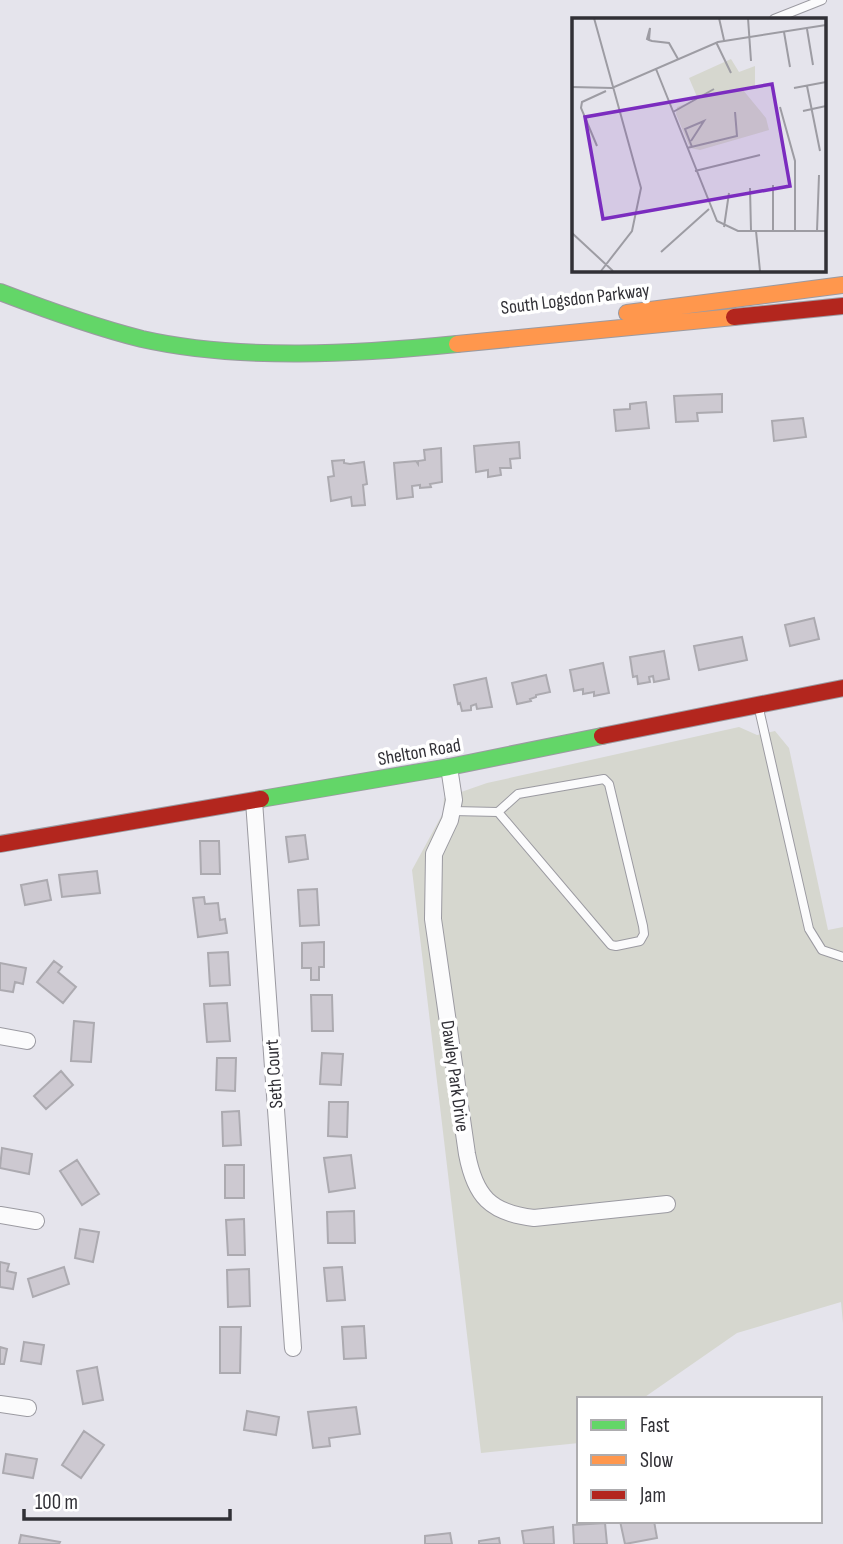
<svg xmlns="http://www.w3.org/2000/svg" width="843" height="1544" viewBox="0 0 843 1544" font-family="'Sofia Sans Condensed',sans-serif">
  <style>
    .grass { fill: #d6d7cf }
    .building { fill: #cdc9d1; stroke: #acaab0; stroke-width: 2 }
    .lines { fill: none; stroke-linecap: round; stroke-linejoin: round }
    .lane-casing { stroke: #9b9aa1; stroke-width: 10 }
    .street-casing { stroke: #9b9aa1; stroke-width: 18 }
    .fast-casing { stroke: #9b9aa1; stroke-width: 18 }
    .slow-casing { stroke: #9b9aa1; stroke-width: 18 }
    .jam-casing { stroke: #9b9aa1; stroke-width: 18 }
    .lane { stroke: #fbfbfc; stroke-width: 8 }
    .street { stroke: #fbfbfc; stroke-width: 16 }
    .fast { stroke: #63d668; stroke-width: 16 }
    .slow { stroke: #ff974d; stroke-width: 16 }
    .jam { stroke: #b3261e; stroke-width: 16 }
    .labels { text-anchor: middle; stroke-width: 7; stroke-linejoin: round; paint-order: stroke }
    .street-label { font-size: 19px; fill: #313036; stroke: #fff }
    .inset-road { fill: none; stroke: #9d9ca3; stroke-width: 2 }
    .view { fill: #7b2cbf; fill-opacity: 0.15; stroke: #7b2cbf; stroke-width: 3.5 }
    .inset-edge { fill: none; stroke: #313036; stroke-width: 3.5 }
  </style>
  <rect width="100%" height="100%" fill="#e5e4ec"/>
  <!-- grass -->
  <path class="grass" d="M739,727L757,735L775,731L789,748L828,930L843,927V1323L841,1302L737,1333L642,1399H579V1443L481,1453L412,870L443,813L444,798L487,783Z"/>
  <!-- building -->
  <path class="building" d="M722,394V412L697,413L698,421L676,422L674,396Z
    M646,402L649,428L616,431L614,410L630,409V404Z
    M803,418L806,437L774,441L772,421Z
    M519,442L520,458L510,459L511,468H500L501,475L488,477V470L476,472L474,446Z
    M441,448L442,482L430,484L431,487L420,488V485L412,486L413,497L397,499L394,463L416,461L418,464V461L425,460L424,450Z
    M344,460V463L350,464L364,462L367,484L363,485L365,505L352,506L351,497L331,501L328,477L334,476L332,461Z
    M814,618L819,639L790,646L785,625Z
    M742,637L747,660L699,670L694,646Z
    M664,651L669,679L654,682L653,676L649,677L650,682L638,684L637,676L633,677L630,657Z
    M603,663L609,693L594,696V692L583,694V689L574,691L570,670Z
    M546,675L550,692L536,695V697L530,699L531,701L517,704L512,683Z
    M486,678L492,707L477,709L476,704L471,706V710L462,711L460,703L458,704L454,685Z
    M305,835L308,859L289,862L286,837Z
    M200,841H219L220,874H201Z
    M97,871L100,893L62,897L59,875Z
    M47,880L51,900L25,905L21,885Z
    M317,889L319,925L300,926L298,890Z
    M204,897L205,904L218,903L220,920L225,919L227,933L198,937L193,898Z
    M324,942V967H319V980H311V968H302V943Z
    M228,952L230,985L210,986L208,953Z
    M54,961L62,967L58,972L76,987L63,1003L37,982Z
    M0,963L26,968L23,984L15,982L13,992L0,990Z
    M311,995H332L333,1031H312Z
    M227,1003L230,1041L207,1042L204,1004Z
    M74,1021L94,1023L91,1062L71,1061Z
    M322,1053L343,1054L341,1085L320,1084Z
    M217,1058H236L235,1091L216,1090Z
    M61,1071L73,1085L46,1109L34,1096Z
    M329,1102H348L347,1137L328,1136Z
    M239,1111L241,1145L223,1146L222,1112Z
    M2,1148L32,1154L29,1174L0,1168Z
    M351,1155L355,1188L329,1192L324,1158Z
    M77,1160L99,1194L82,1205L60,1171Z
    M225,1165H244V1198H225Z
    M354,1211L355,1243H328L327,1212Z
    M244,1219L245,1255H228L226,1220Z
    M80,1229L99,1232L93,1262L75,1258Z
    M0,1262L9,1264L7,1271L16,1273L13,1289L0,1287Z
    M64,1267L69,1284L33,1297L28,1279Z
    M342,1267L345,1300L327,1301L324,1268Z
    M249,1269L250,1306L228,1307L227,1270Z
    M364,1326L366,1358L344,1359L342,1327Z
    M220,1327H241L240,1373H220Z
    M24,1342L44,1345L41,1364L21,1361Z
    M0,1347L7,1349L4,1364H0Z
    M97,1367L103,1400L83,1404L77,1371Z
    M356,1407L360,1434L329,1438L330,1446L313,1448L308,1412Z
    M247,1411L279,1417L276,1435L244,1430Z
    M84,1431L104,1445L81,1478L62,1465Z
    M6,1454L37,1459L33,1478L3,1473Z
    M620,1521H654L657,1538L625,1544Z
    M605,1523L607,1544H574L573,1525Z
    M553,1527L554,1544H524L522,1531Z
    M450,1533L452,1544H425V1536Z
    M21,1535L60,1542L59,1544H19Z
    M499,1538L500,1544H479V1541Z"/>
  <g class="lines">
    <!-- lane casing -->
    <g class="lane-casing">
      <path id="lane" d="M774,19L822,0
        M759,709L809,929L822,950L843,957
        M453,811L498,812L518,794L604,779L609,784L643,926L644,934L640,941L616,946L611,945L498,812"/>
    </g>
    <!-- street casing -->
    <g class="street-casing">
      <path id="street" d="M449,767L454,800L450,820L434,854L433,919L467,1154C475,1196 490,1213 534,1218L667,1204
        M254,801L293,1348
        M0,1036L27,1041
        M0,1215L36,1221
        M0,1404L28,1408"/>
    </g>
    <!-- fast casing -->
    <g class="fast-casing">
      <path id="fast" d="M0,292C47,310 94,327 142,339C240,361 358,354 457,344
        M261,799L449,767L602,736"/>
    </g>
    <!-- slow casing -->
    <g class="slow-casing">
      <path id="slow" d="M627,313L843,285
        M457,344L734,317"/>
    </g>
    <!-- jam casing -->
    <g class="jam-casing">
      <path id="jam" d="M734,317L843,306
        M602,736L843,688
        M0,844L261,799"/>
    </g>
    <!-- lane -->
    <use href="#lane" class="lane"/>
    <!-- street -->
    <use href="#street" class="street"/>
    <!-- fast -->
    <use href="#fast" class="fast"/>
    <!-- slow -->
    <use href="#slow" class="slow"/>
    <!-- jam -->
    <use href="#jam" class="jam"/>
  </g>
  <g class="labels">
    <!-- street labels -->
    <g class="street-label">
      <text transform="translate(575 298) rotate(-7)" y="7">South Logsdon Parkway</text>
      <text transform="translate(419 751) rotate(-10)" y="7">Shelton Road</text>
      <text transform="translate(273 1074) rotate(-94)" y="7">Seth Court</text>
      <text transform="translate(456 1076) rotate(82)" y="7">Dawley Park Drive</text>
    </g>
  </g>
  <!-- overview -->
  <g transform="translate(572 18)">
    <rect width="254" height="254" fill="#e5e4ec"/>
    <path d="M159,41L167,54L183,48V68L171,72L194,100L197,112L128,132L118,130L104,96L105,89L126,81L117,60Z" fill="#d6d7cf"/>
    <path class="inset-road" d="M22,0L69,170L60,213L29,253M147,0L152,22M176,0L179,43M235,11L241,47M212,14L218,49M77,22L78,10L75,21L77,22L80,23L97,25L106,41M144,24L159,55M84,51L145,203L166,213H254M235,68L248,133M0,69L40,70L146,24L254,7M222,70L254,64M208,89L223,143V213M231,93L254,88M101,94L142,71M119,123L132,103L113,111L120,129M25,128L9,90L10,84L34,73M115,130L165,118L163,94M123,153L188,137M201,167V213M178,170L179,213M152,209L157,175M184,213L188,253M245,213L247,157M0,215L41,253M89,234L137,191"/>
    <path class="view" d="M200,66L218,168L31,201L13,99Z"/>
    <rect width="254" height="254" class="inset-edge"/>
  </g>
  <!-- legend -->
  <rect x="577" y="1397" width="245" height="126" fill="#ffffff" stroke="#adacaf" stroke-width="2"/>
  <rect x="591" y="1420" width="35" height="10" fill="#63d668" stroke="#adacaf" stroke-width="2"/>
  <text x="640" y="1432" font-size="21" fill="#313036">Fast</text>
  <rect x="591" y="1455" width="35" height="10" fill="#ff974d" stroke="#adacaf" stroke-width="2"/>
  <text x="640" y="1467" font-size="21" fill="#313036">Slow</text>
  <rect x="591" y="1490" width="35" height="10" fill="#b3261e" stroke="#adacaf" stroke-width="2"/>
  <text x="640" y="1502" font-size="21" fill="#313036">Jam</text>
  <!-- scale -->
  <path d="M24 1509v10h206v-10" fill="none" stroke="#313036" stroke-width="3.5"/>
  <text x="35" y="1509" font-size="21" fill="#313036" stroke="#ffffff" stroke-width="5" paint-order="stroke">100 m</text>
</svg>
